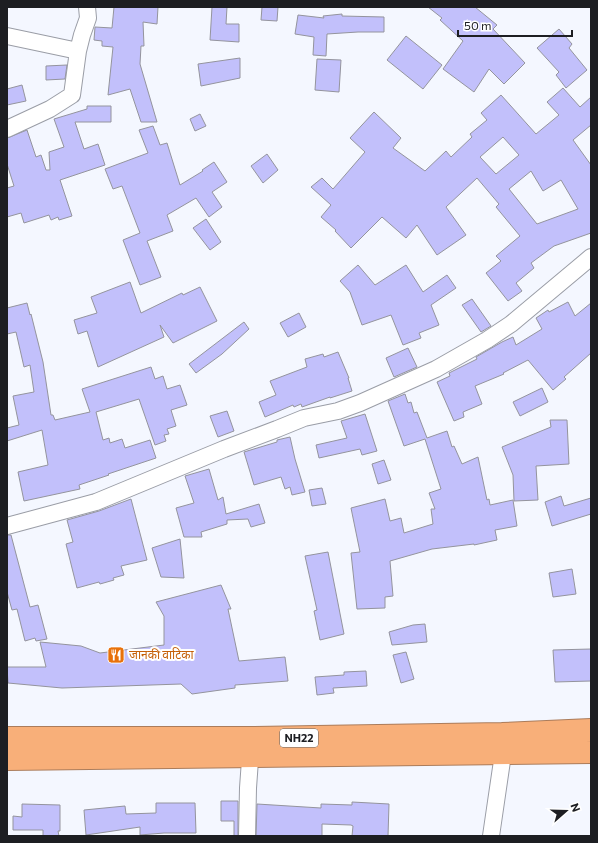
<svg xmlns="http://www.w3.org/2000/svg" width="598" height="843" viewBox="0 0 598 843" font-family="Commissioner,'Noto Sans Devanagari',sans-serif">
  <style>
    .building { fill: #c2c0fb; stroke: #94949d; fill-rule: evenodd }
    .lines { fill: none; stroke-linecap: round; stroke-linejoin: round }
    .street-casing { stroke: #9a9da6; stroke-width: 18 }
    .highway-casing { stroke: #ab7c5b; stroke-width: 24 }
    .street { stroke: #fff; stroke-width: 16 }
    .highway { stroke: #f8af79; stroke-width: 22 }
    .labels { text-anchor: middle; stroke-width: 4; stroke-linejoin: round; paint-order: stroke }
    .shield { fill: #fff; stroke: #616264; stroke-width: 1 }
    .shield-label { font-size: 11px; font-weight: bold; fill: #1d1e22 }
    .food-label { font-size: 12px; fill: #c56008; stroke: #fff; text-anchor: start }
  </style>
  <rect width="100%" height="100%" fill="#f4f7ff"/>
  <!-- building -->
  <path class="building" d="M114,7H158L157,24L143,22L144,46H141L140,64L157,122H141L130,89L108,95L113,47L102,46V41L94,40L95,27L112,28Z
    M212,7H227L226,24H239V42L210,40Z
    M262,7H278L277,21L261,20Z
    M428,7H475L497,25L493,29L525,63L504,84L489,69L474,92L443,69L463,41L440,20L442,18Z
    M342,14V16L384,17V32H358L327,34L326,56L313,55L314,37L295,34L298,15L324,18L323,16Z
    M559,29L572,44L569,48L587,70L566,88L556,75L559,72L537,48Z
    M406,36L442,65L423,89L387,60Z
    M240,58V78L201,86L198,64Z
    M317,59L341,60L339,92L315,90Z
    M67,65L65,79L46,80V66Z
    M22,85L26,101L7,105V89Z
    M563,88L580,107L591,97V125L573,140L591,165V233L554,246L531,263L534,268L516,283L522,291L508,301L486,273L501,261L496,256L520,236L496,207L499,204L477,178L446,207L466,235L437,255L417,225L406,238L382,217L351,248L335,231L336,230L321,217L331,205L311,187L322,178L333,189L365,152L350,138L374,112L401,138L393,148L425,171L446,151L451,157L472,137L470,134L487,120L481,113L501,95L536,134L559,115L547,102ZM503,137L519,155L496,174L480,157ZM531,171L543,191L561,180L578,209L537,224L509,189Z
    M87,106H111V122H75L84,149L98,144L105,165L60,180L72,216L59,220L58,217L51,220L49,215L24,223L21,213L7,217V188L14,186L7,164V138L27,130L36,157L41,155L46,170H50L49,152L64,147L54,119L87,109Z
    M200,114L206,126L195,131L190,119Z
    M153,126L160,145L167,143L180,185L203,171L202,170L214,162L227,182L212,192L222,207L209,217L196,198L167,215L173,231L147,241L161,277L140,285L123,240L140,233L122,186L113,189L105,169L148,153L139,130Z
    M267,154L278,170L263,183L251,166Z
    M206,219L221,242L210,250L193,228Z
    M358,265L375,285L406,265L423,292L447,275L456,288L431,305L439,325L419,333L421,338L403,345L391,315L362,325L350,292L340,281Z
    M130,282L141,313L182,293L183,295L200,287L217,321L173,343L160,325L164,337L98,367L87,331L78,334L74,320L97,313L91,297Z
    M472,299L491,326L481,332L462,305Z
    M568,302L575,316L591,303V353L564,377L566,379L553,390L528,360L503,373L504,374L475,386L482,404L463,412L464,417L454,421L437,382L450,376L449,373L477,359L476,357L502,342L513,337L516,345L542,329L536,318L548,310L549,312Z
    M27,303L30,315L31,314L43,362L51,415H53L55,420L90,412L82,389L151,367L155,379L163,376L167,389L180,385L187,405L171,410L176,426L167,429L169,434L164,435L166,441L155,445L139,399L96,412L103,440L109,438L110,443L122,439L125,448L150,440L156,458L108,474L109,475L79,485L80,489L24,501L18,472L48,465L42,430L7,441V428L19,425L13,396L34,392L30,365L24,367L16,332L7,334V308Z
    M299,313L306,327L288,337L280,323Z
    M244,322L249,329L222,354L196,373L189,364Z
    M408,348L417,367L394,377L386,358Z
    M338,352L349,378H348L352,391L330,398V397L302,407L301,404L294,407L293,405L265,417L259,402L276,395L270,381L307,367L305,359L323,354L324,357Z
    M542,388L548,402L520,416L513,402Z
    M405,394L408,403L411,402L414,413L417,412L427,438L447,431L452,447L454,446L462,464L478,457L487,500L489,499L490,505L513,500L517,526L495,530L497,540L474,545V544L432,549L390,561L393,596L385,597V608L357,609L351,553L360,552L351,508L385,499L390,521L401,518L404,533L433,524L431,509H435L429,493L441,489L425,439L404,446L388,401Z
    M227,411L234,431L218,437L210,416Z
    M365,414L377,451L362,455L360,449L319,458L316,445L347,438L341,421Z
    M550,420H567L569,464L536,466L538,500L514,501L513,475L502,447L551,427Z
    M290,437L295,459L305,492L292,495L290,487L285,489L281,477L254,485L244,452L277,442V440Z
    M384,460L391,480L378,484L372,464Z
    M209,469L218,500L223,497L226,514L259,504L265,523L251,527L248,519L227,520V524L201,532L202,537H184L176,508L194,503L185,476Z
    M322,488L326,504L312,506L309,490Z
    M561,496L564,506L591,498V514L552,526L545,502Z
    M131,499L147,560L121,566L124,575L113,578L114,580L100,584L99,582L77,588L66,544L73,542L67,520L99,511Z
    M7,535H11L30,607L38,605L47,639L36,641L35,638L25,641L17,609L12,610L7,592Z
    M180,539L184,578L161,577L152,548Z
    M328,552L344,634L320,640L314,611L317,610L305,556Z
    M572,569L576,594L553,597L549,573Z
    M221,585L231,609H228L239,661L285,657L288,681L235,685V688L192,694L181,684L62,688L8,683L7,667H46L40,642L81,646L100,653L164,645V616L156,602Z
    M425,624L427,642L392,645L389,632L413,625Z
    M591,649V681L555,682L553,650Z
    M406,652L414,679L401,683L393,655Z
    M366,671L367,686L333,688L334,693L317,695L315,677L344,675V672Z
    M221,801H238V836H234V821H221Z
    M352,802L389,804L388,836H352L353,826L351,825L322,824V836H256L257,804L321,808V804L352,805Z
    M156,803H195L196,833H164L140,835V827L86,835L84,810L125,806L126,814L156,813Z
    M22,804L60,805V831H58L59,836H43V830H13V816L22,817Z"/>
  <g class="lines">
    <!-- street casing -->
    <g class="street-casing">
      <path id="street" d="M7,36L78,51
        M7,129L50,109L72,95L78,51L82,35L88,18L87,7
        M7,526L96,502L224,449L277,429L304,418L338,411L360,403L436,369L487,340L511,324L591,257
        M247,836L248,788L251,746
        M491,836L503,754V743"/>
    </g>
    <!-- highway casing -->
    <g class="highway-casing">
      <path id="highway" d="M7,738H252L502,734L591,730
        M7,759L591,752"/>
    </g>
    <!-- street -->
    <use href="#street" class="street"/>
    <!-- highway -->
    <use href="#highway" class="highway"/>
  </g>
  <!-- icons -->
  <defs>
    <g id="restaurant-square" transform="scale(0.9)"><rect x="-9" y="-9" width="18" height="18" rx="4" fill="#e8710a" stroke="#fff"/><path d="M-5-6h1v4h1v-4h1v4h1v-4h1v5L-1.5 .5V6h-2V.5L-5-1ZM5-6V6H3V1.5H1.5Q1.5-4 5-6Z" fill="#fff"/></g>
  </defs>
  <g fill-rule="evenodd">
    <use href="#restaurant-square" x="116" y="655"/>
  </g>
  <g class="labels">
    <!-- shield labels -->
    <rect class="shield" x="280" y="729" width="38" height="18" rx="3"/>
    <g class="shield-label">
      <text x="299" y="742">NH22</text>
    </g>
    <!-- food labels -->
    <g class="food-label">
      <text x="129" y="659">जानकी वाटिका</text>
    </g>
  </g>
  <!-- border -->
  <rect width="598" height="843" fill="none" stroke="#1d1e22" stroke-width="16"/>
  <!-- north arrow -->
  <g transform="translate(566 811) rotate(70)" stroke="#ffffff" stroke-width="3" paint-order="stroke">
  <path d="M0-3L7 15L0 10L-7 15Z" fill="#1d1e22"/>
  <text y="-6" font-size="11" font-weight="bold" text-anchor="middle" fill="#1d1e22">N</text>
  </g>
  <!-- scale -->
  <path d="M458 30v6h114v-6" fill="none" stroke="#1d1e22" stroke-width="2"/>
  <text x="464" y="30" font-size="12" fill="#1d1e22" stroke="#ffffff" stroke-width="3" paint-order="stroke">50 m</text>
</svg>
